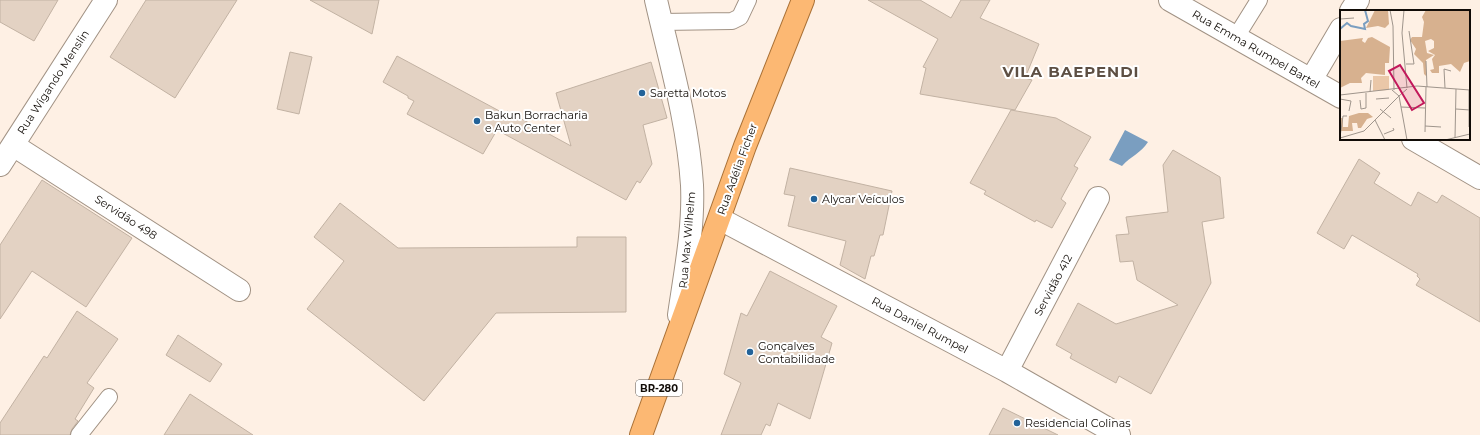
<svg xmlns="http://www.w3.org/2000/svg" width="1480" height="435" viewBox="0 0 1480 435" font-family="Montserrat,sans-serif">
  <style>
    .water { fill: #7a9ec0 }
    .building { fill: #e3d2c3; stroke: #c2b2a3 }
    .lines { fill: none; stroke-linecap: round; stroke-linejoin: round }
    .service-casing { stroke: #a19284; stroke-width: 18 }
    .minor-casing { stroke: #a19284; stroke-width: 24 }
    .tertiary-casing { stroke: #a19284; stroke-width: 24 }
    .trunk-casing { stroke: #aa7136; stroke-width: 24 }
    .service { stroke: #fff; stroke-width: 16 }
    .minor { stroke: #fff; stroke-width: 22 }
    .tertiary { stroke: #fff; stroke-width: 22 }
    .trunk { stroke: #fcb873; stroke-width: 22 }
    .poi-dot { fill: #236399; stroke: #fff; stroke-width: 1.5 }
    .labels { text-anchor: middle; stroke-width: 4; stroke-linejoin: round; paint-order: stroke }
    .shield { fill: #fff; stroke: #585551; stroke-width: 1 }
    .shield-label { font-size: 10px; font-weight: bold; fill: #110c07 }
    .street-label { font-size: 11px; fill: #110c07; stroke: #fff }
    .poi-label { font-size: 11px; fill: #110c07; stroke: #fff; text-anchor: start }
    .district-label { font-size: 15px; font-weight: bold; letter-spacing: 1px; fill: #5d4f43; stroke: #fff }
    .inset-river { fill: none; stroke: #7a9ec0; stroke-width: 2 }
    .inset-road { fill: none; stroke: #9f958c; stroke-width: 1 }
    .view { fill: #c2185b; fill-opacity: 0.15; stroke: #c2185b; stroke-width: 2 }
    .inset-edge { fill: none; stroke: #110c07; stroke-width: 2 }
  </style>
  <rect width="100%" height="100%" fill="#fef0e4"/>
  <!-- water -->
  <path class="water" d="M1125,130L1148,142C1141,153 1131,156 1122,166L1109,160Z"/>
  <!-- building -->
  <path class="building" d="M0,0H58L34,41L0,22Z
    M146,0H237L175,98L110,57Z
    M310,0H379L372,34Z
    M868,0H920L951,18L961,0H990L980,18L1039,44L1025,78L1032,80L1015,110L920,94L926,68L923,67L938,39Z
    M290,52L312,57L299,114L277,109Z
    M397,56L505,114L507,111L571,146L556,93L651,62L667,118L643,125L652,164L640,183L637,181L626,200L497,130L483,154L407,114L414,101L408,98V96L383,82Z
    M1011,110L1056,118L1091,137L1074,166L1078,168L1061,199L1066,203L1052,228L1036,220L1035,222L984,194L986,191L970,183Z
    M1173,150L1220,177L1224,218L1202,222L1211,283L1151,394L1119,376L1116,383L1070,358L1072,354L1056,345L1078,303L1116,324L1178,305L1137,280L1133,261L1120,262L1116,235L1129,234L1126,217L1168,212L1163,165Z
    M1359,159L1380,173L1374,183L1411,206L1418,192L1437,203L1442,195L1480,218V322L1416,285L1420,279L1417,276L1418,274L1352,235L1344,249L1317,233Z
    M790,168L892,191L883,235H880L874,256H871L865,279L840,265L846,241L788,226L795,196L784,194Z
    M42,180L132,238L86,307L32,271L0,319V245Z
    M340,203L398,248L577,247V237H626V312L496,313L424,401L307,309L344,261L314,237Z
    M770,271L837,306L821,337L832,343L810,419L778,403L770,426L766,424L761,435H721L741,383L724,374L741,313L747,316Z
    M77,311L118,339L87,383L94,388L75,419L78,421L72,429L70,435H0V423L44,356L47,358Z
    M178,335L222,364L210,382L166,355Z
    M190,394L253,435H164Z
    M1003,408L1058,435H989Z"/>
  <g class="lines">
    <!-- service casing -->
    <g class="service-casing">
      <path id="service" d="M661,22L732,21L740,17L748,0
        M1236,37L1259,0
        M79,435L109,397"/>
    </g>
    <!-- minor casing -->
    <g class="minor-casing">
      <path id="minor" d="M1170,0L1341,97
        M1351,11L1358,0
        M1311,80L1341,29
        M1413,139L1480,178
        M13,145L239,290
        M0,165L106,0
        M720,219L1007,371L1119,435
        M1007,371L1098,198"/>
    </g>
    <!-- tertiary casing -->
    <g class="tertiary-casing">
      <path id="tertiary" d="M656,0C670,61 688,122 692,185C694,228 685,273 679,315"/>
    </g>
    <!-- trunk casing -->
    <g class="trunk-casing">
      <path id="trunk" d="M641,435L745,146L803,0"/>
    </g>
    <!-- service -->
    <use href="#service" class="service"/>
    <!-- minor -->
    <use href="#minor" class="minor"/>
    <!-- tertiary -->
    <use href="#tertiary" class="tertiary"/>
    <!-- trunk -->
    <use href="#trunk" class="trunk"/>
  </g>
  <!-- markers -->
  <g class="poi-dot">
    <circle cx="642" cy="93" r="4"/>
    <circle cx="477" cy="121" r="4"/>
    <circle cx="814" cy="199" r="4"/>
    <circle cx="750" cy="352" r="4"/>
    <circle cx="1017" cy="423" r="4"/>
  </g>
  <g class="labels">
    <!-- shield labels -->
    <rect class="shield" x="636" y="380" width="46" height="16" rx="3"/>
    <g class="shield-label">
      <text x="659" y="392">BR-280</text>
    </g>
    <!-- street labels -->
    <g class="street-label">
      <text transform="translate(1256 49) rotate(30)" y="4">Rua Emma Rumpel Bartel</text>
      <text transform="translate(53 82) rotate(-57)" y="4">Rua Wigando Menslin</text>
      <text transform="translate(737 169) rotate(-70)" y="4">Rua Adélia Ficher</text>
      <text transform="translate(126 217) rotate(33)" y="4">Servidão 498</text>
      <text transform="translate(687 240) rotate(-85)" y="4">Rua Max Wilhelm</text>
      <text transform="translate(1053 285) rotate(-62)" y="4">Servidão 412</text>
      <text transform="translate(920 325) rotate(28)" y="4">Rua Daniel Rumpel</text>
    </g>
    <!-- poi labels -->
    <g class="poi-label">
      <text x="650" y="97">Saretta Motos</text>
      <text x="485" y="119">Bakun Borracharia<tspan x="485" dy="13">e Auto Center</tspan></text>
      <text x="822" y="203">Alycar Veículos</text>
      <text x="758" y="350">Gonçalves<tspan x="758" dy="13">Contabilidade</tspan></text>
      <text x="1025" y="427">Residencial Colinas</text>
    </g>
    <!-- district labels -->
    <g class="district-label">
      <text x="1071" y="77">VILA BAEPENDI</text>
    </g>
  </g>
  <!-- overview -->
  <g transform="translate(1340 10)">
    <rect width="130" height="130" fill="#fef0e4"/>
    <path d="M33,66H49V80L33,81Z" fill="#eac7a8"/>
    <path d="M35,0H48L49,14L45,18L38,16L26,18ZM86,0H130V51L124,53L120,62L111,54L99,56V63H92L90,60L94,59L92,49L95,45L88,41L94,38V31L91,29L85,31L87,43L94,45L86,50V66L84,64L83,53L74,44L76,39L70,30L72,27H82L84,12L82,7ZM32,27L50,37L49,53H45V65L26,63L21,68L22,73H10L0,78V31L23,28L22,31L25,33L28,28ZM19,103H28L33,107L27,109L21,118H18L17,113H12L13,121H0V108H3V117H8L9,106Z" fill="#d7b18f"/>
    <path class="inset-river" d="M0,19L7,13L11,16L25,19L24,14L28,11L25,0"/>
    <path class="inset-road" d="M50,0L53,16L54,80M64,0L62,23L67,78M0,9L14,8M86,51L87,77M66,54H74L69,21M105,78L104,59L111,61M67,79L59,86L67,130M30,82L31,70M0,85L77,76L130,80M0,89L11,91L9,101M36,89L49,88M20,90L21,99L26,98V83M61,97L85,98M40,99L51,108M116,99L130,100M35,110L45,130M85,116L101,117M129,117V80M85,122L86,77M44,124L54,120L53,118M0,127L3,106H7M0,128L24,121L59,86L52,80M115,128L116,79M42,130H98M105,130L130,124"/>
    <path class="view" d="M60,55L84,93L72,100L49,61Z"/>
    <rect width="130" height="130" class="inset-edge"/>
  </g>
</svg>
